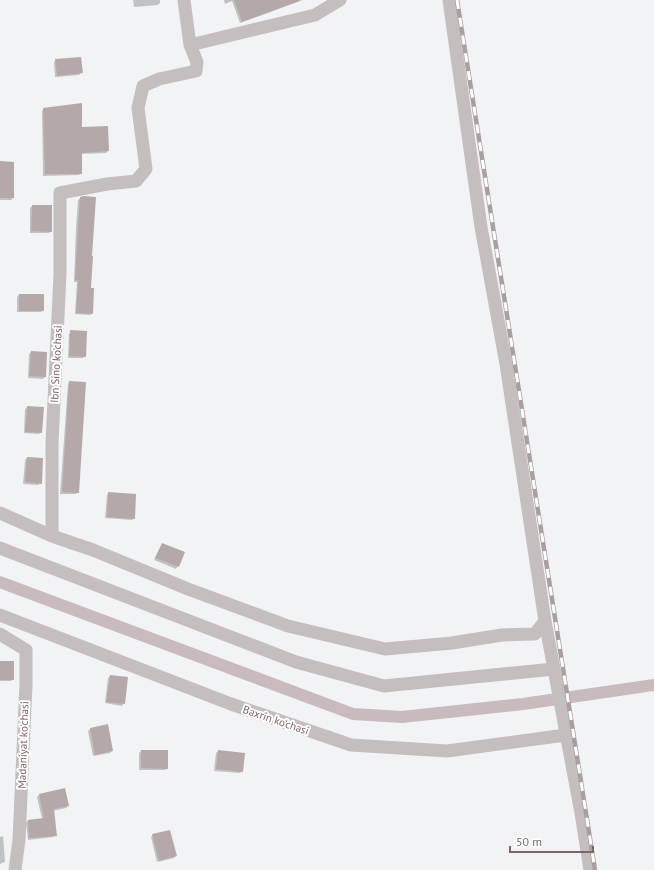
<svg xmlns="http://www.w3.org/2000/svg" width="654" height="870" viewBox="0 0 654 870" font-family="'PT Sans',sans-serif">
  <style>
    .shadow { fill: #0003 }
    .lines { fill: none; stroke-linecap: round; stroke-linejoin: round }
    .canal { stroke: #c9babe; stroke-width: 12 }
    .building { fill: #b4a8a9 }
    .street { stroke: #c5bebe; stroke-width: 13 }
    .rail-casing { stroke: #aa9fa0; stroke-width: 4.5 }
    .rail { stroke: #fff; stroke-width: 3; stroke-dasharray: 9; stroke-linecap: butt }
    .labels { text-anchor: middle; stroke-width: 4; stroke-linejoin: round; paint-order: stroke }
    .street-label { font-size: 11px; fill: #806566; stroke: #fff }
  </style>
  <rect width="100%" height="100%" fill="#f1f3f5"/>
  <!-- shadow -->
  <path class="shadow" d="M133,0H160V3L158,5L134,7Z
    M224,0H303L240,23L232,1L225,4Z
    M56,60L81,73L79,75L55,77L54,62Z
    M44,109L81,128L108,151L106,153L81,154V173L79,175L43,176L42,111Z
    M0,162L13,198L11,200H0Z
    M81,198L91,257L90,289L92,313L90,315L75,314L77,282H74L76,228L78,200Z
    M32,206L51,231L49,233H30V208Z
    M19,295L43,310L41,312H17V297Z
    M71,331L85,356L83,358H68L69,334Z
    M31,352L46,353L45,377L43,379L28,378L29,354Z
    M70,382L78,492L76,494H60L68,384Z
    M28,407L41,432L39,434L24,433L25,409Z
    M27,458L41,483L38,485L23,484L25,460Z
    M109,493L134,518L132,520L105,518L107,495Z
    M162,544L184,553L176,569L154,560Z
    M0,662L13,679L11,681H0Z
    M110,676L124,703L122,706L105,703L108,678Z
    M107,726L112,751L110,753L93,756L88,731L90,729Z
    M141,751L167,768L165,770H139V753Z
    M218,751L242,771L240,773L214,771L216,753Z
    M39,795L68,806L66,808L53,811L56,835L53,837L28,840L26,823L28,820L42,819L37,797Z
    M153,835L176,856L174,858L157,862L151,837Z
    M3,836L5,862L0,864V837Z"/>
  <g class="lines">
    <!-- canal -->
    <path class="canal" d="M0,582L353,714L402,717L523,704L654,685"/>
  </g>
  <!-- building -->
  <path class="building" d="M234,0H299V1L242,22Z
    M81,57L83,73L57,76L55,59Z
    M82,103V127L108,126L109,151L82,153V174H45L43,108Z
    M0,161L14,162V198H0Z
    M84,196L96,197L92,256H93L91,288H94L93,314L76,313L78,281L75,280L78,226L80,197Z
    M32,205H52V232L31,231Z
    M19,294H44V311H19Z
    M70,330L87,331L86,357L69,356Z
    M31,351L47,352L46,377L29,376Z
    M69,381L86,382L79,493L62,492Z
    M27,406L44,407L42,433L25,432Z
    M27,457L43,458L42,484L25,482Z
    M108,492L136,494L135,519L107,517Z
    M162,543L185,552L179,567L155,558Z
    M0,661H14V680H0Z
    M110,675L128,677L125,704L106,702Z
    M108,724L113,751L95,755L90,728Z
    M141,750H168V769L141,768Z
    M218,750L245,753L243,772L216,769Z
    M65,788L69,806L54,809L57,836L29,838L28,820L44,818L39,794Z
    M170,830L177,856L159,861L152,834Z"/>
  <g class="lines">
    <!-- street -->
    <path class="street" d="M449,0L481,227L506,364L545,621L581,813L590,870
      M190,45L315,15L340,0
      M0,513L52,536L93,550L188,589L288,626L385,649L452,643L502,635L535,634L545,621
      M52,536V443L60,274V193L107,184L136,181L146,169L138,108L143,86L159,79L196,71L197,62L190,45L184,0
      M0,548L296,662L384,686L554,669
      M0,615L231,704L351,745L447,751L566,735
      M0,634L26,650V684L19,840L15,870"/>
    <!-- rail casing -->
    <g class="rail-casing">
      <path id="rail" d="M457,0L595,870"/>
    </g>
    <!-- rail -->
    <use href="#rail" class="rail"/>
  </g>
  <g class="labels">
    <!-- street labels -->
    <g class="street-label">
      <text transform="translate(56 364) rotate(-87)" y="4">Ibn Sino ko'chasi</text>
      <text transform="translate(276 720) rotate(19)" y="4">Baxrin ko'chasi</text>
      <text transform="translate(23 745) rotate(-88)" y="4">Madaniyat ko'chasi</text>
    </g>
  </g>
  <!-- scale -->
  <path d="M510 846v6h83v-6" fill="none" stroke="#806566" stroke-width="2"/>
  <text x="516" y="846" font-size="12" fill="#806566" stroke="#ffffff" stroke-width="3" paint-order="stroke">50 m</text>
</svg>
